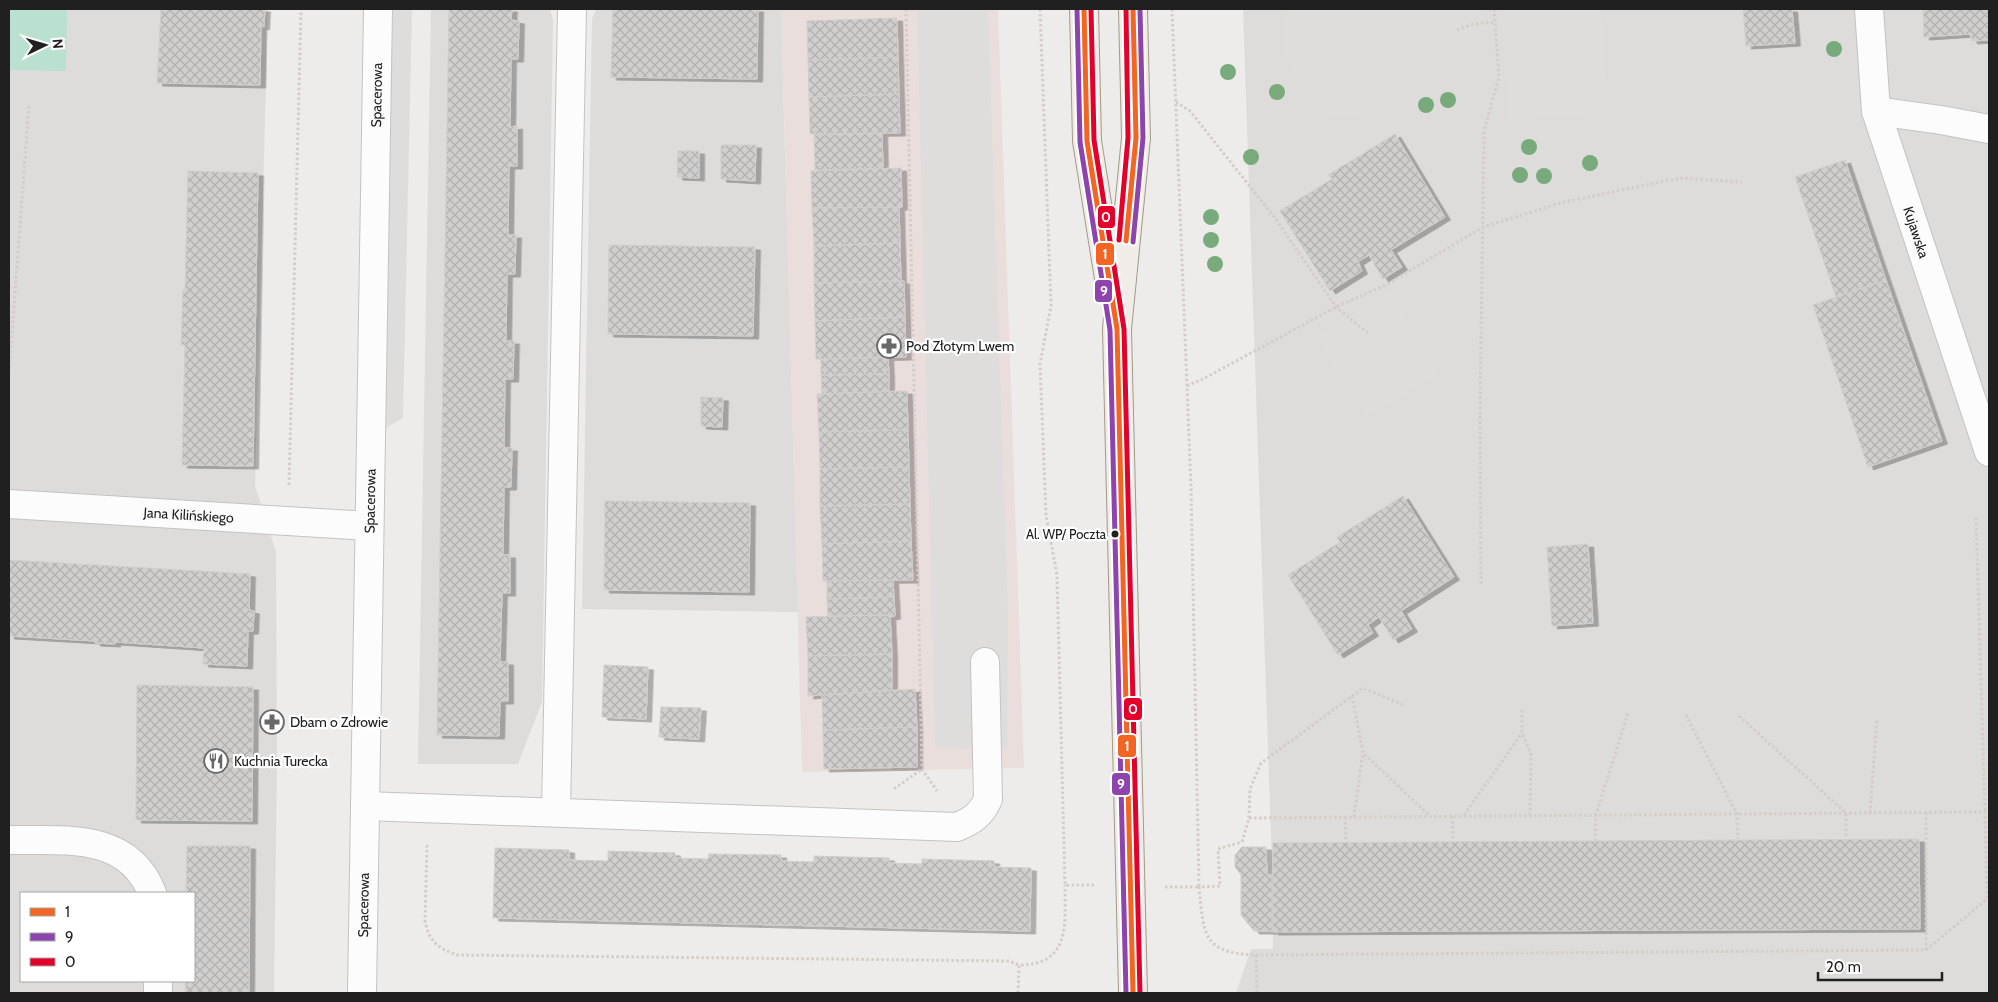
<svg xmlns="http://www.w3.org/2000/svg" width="1998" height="1002" viewBox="0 0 1998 1002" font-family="Cabin,sans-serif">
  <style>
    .residential { fill: #dddcdb; fill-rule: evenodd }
    .commercial { fill: #eadedd }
    .pitch { fill: #bae0d0 }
    .parking { fill: #dedddc }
    .building { fill: url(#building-cross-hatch); stroke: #d1cecc; filter: url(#shadow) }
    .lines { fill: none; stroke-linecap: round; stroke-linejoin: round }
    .minor-casing { stroke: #c4c3c2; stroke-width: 30 }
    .major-casing { stroke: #a29a89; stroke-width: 30 }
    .path { stroke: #d6cbc9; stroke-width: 3; stroke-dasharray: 2.5 2.5; stroke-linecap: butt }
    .minor { stroke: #fcfcfc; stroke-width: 28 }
    .major { stroke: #f1ece7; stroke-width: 28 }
    .bus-1-casing { stroke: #fff; stroke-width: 9 }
    .bus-2-casing { stroke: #fff; stroke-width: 9 }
    .bus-3-casing { stroke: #fff; stroke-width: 9 }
    .bus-1 { stroke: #f26522; stroke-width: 5 }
    .bus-2 { stroke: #8e44ad; stroke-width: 5 }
    .bus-3 { stroke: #e4002b; stroke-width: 5 }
    .tree { fill: #78aa7b }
    .bus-dot { fill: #202020; stroke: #fff; stroke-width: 2 }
    .labels { text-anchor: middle; stroke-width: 4.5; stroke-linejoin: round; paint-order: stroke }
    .bus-label { font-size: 13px; fill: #202020; stroke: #fff; text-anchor: end }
    .street-label { font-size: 14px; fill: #202020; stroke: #fff }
    .poi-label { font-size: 14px; fill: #202020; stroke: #fff; text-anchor: start }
    .line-badge { stroke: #fff; stroke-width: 2 }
    .badge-label { font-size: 14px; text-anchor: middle; font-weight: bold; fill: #fff }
  </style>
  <defs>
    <pattern id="building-cross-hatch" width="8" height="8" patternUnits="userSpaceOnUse" patternTransform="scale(1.25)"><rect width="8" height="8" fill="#d1cfcd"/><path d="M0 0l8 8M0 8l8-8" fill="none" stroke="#b3b1b0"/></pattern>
    <filter id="shadow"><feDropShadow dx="5.5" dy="3" stdDeviation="0" flood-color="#0004"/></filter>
  </defs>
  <rect width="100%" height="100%" fill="#eeecea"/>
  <!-- residential -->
  <path class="residential" d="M9,9H268L255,486L276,552L277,763L274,993H9ZM21,893H194V981H21Z
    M431,9H550L553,20L542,702L518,764H418Z
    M596,9H781L798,612L582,609L592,19Z
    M1243,9H1989V993H1236L1251,949H1273L1272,867Z"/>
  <!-- commercial -->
  <path class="commercial" d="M781,9H998L1024,768L802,772Z"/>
  <!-- pitch -->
  <path class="pitch" d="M9,9H67L66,71L9,70Z"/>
  <!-- parking -->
  <path class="parking" d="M381,9H412L403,418L372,436Z
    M917,9H988L1008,616L1007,749L935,748Z
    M1287,9H1481L1487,18L1488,26L1362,114L1344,118L1332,116L1317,105L1290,67L1283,51L1282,25Z
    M1500,9H1601L1609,112L1509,120Z
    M1391,292L1439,373L1367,417L1317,338Z"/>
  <!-- building -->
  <path class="building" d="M161,9H265L264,27L261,26L260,85L157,83Z
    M449,9H512L511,20L519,21L518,59H511L510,127L517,126V166H509L508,235H516L515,274H507L506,341H514L513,379H505L504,448H512L511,487H504L503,555H510V593H502L501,627L500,662H508V701H500L499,736L437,735Z
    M613,9H758L757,79L611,77Z
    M1743,9H1792L1795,43L1746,46Z
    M1923,9H1989V40L1972,41L1970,34L1924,37Z
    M897,18L898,57L808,60L807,21Z
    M898,57L899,94L809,97L808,60Z
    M899,94L900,133L810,134L809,97Z
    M882,133L883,168L815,170L814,135Z
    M1395,134L1445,217L1391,250L1402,267L1383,279L1369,255L1358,262L1362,271L1330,291L1280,211L1332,179L1328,175Z
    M721,145H756L755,181L721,179Z
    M678,151H699V178L677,177Z
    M1845,160L1886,280L1836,297L1795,177Z
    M901,168L902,207L812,208L811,171Z
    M188,171L258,173L253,466L182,465L185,345H181L183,290H185Z
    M899,207L900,243L814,246L812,208Z
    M900,243L901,281L814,283V246Z
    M609,245L755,247L753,336L608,334Z
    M1886,280L1942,441L1868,467L1813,305Z
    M904,281L905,317L815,321L814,283Z
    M905,317L906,357L816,359L815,321Z
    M888,357L889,374L821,375V359Z
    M889,374V391L822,394L821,375Z
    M907,391L908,430L819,432L817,394Z
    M701,397L723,398L722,427L701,426Z
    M908,430L909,467L820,469L819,432Z
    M909,467L910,504L820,506V469Z
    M1403,496L1454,577L1401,611L1412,629L1393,640L1379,617L1368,625L1373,633L1338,655L1288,575L1340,542L1337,537Z
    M605,501L750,503L749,592L604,590Z
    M910,504L911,541L822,544L820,506Z
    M911,541L913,580L823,581L822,544Z
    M1588,544L1593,623L1552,626L1547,547Z
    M9,560L250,574L249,610L254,611L253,631H248L247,666L203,664L204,648L115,642V644L95,643V641L9,636Z
    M893,580L894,597L827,599V581Z
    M894,597L895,616L890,617V615L828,616L827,599Z
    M890,615L892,654L808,656L806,617Z
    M892,654V690L808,696V656Z
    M604,665L648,667L646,719L602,717Z
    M137,685L253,687L252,821L136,820Z
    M915,689L917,727L823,730L822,695Z
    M661,707L701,708L699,739L659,737Z
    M917,727V767L824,769L823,730Z
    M1919,839L1920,929L1273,932V843Z
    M187,846H250L249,993H185L186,981H194V893H186Z
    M1242,847H1266L1267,875H1272V931H1254L1241,915V875L1235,867V855Z
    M495,848L569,850V860L608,861V851L675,853V858L708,859L709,854L781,855V861L814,862V856L889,858V863L922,864V859L994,861V867L1031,868L1030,931L493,918Z"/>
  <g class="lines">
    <!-- minor casing -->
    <g class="minor-casing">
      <g id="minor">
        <path id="s1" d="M1869,9L1876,111L1989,452"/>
        <path d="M1876,111L1941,120L1989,129"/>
        <path id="s2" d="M9,504L369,526"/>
        <path d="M365,806L957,827C972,821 982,814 988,799L985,662"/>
        <path d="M556,812L572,9"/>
        <path d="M9,840C62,841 128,831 152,893"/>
        <path d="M158,993V981"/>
        <path id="s3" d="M362,993L378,9"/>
      </g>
    </g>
    <!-- major casing -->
    <g class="major-casing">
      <path id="major" d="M1084,9L1087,141L1111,291
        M1133,993L1117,329L1136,138L1133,9"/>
    </g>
    <!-- path -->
    <path class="path" d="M906,9L922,769L937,791
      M1040,9L1051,306L1040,364L1046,515L1057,575L1065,885H1094
      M1457,30L1473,24L1495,22
      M1176,102L1190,111L1275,218L1336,307L1369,334
      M9,373L29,104
      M1187,386L1203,379L1336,307L1386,285L1483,227L1564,202L1680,178L1742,182
      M289,485L301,9
      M1976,518L1985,812
      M1481,584L1480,416L1484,131L1499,77L1494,9
      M1352,696L1363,753L1430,816
      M1522,710V733L1531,753L1530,816
      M1686,715L1737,814L1738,839
      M1739,716L1846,813V837
      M894,789L922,769
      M1870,813L1877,720
      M1464,815L1522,733
      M1452,816L1453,840
      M1345,817L1346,842
      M1354,817L1363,753
      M1249,818L1250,789L1261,763L1363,688L1406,706
      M1595,841L1596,815L1628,713
      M427,845L425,921C429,941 438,949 458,955L1009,961L1019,965
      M1165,887H1199L1191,487L1172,9
      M1926,950V812
      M1256,955L1926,950L1987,899L1985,812L1249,818L1242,842L1218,849L1220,886L1199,887C1204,935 1202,953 1256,955L1257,993
      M1018,993L1019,965C1071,965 1065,924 1065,885"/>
    <!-- minor -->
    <use href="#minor" class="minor"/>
    <!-- major -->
    <use href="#major" class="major"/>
    <!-- bus-1 casing -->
    <g class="bus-1-casing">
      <path id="bus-1" d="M1084,9L1087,141L1117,329L1133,993
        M1126,241L1136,138L1133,9"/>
    </g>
    <!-- bus-2 casing -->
    <g class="bus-2-casing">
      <path id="bus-2" d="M1077,9L1080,142L1110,330L1126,993
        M1133,242L1143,138L1140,9"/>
    </g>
    <!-- bus-3 casing -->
    <g class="bus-3-casing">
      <path id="bus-3" d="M1091,9L1094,140L1124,329L1140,993
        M1119,240L1128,138L1126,9"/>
    </g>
    <!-- bus-1 -->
    <use href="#bus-1" class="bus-1"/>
    <!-- bus-2 -->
    <use href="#bus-2" class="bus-2"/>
    <!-- bus-3 -->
    <use href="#bus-3" class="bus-3"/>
  </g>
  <!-- trees -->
  <g class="tree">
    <circle cx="1834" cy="49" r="8"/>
    <circle cx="1228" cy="72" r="8"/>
    <circle cx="1277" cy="92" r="8"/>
    <circle cx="1448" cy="100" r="8"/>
    <circle cx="1426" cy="105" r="8"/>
    <circle cx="1529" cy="147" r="8"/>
    <circle cx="1251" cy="157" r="8"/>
    <circle cx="1590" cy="163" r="8"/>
    <circle cx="1520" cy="175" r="8"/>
    <circle cx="1544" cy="176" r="8"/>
    <circle cx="1211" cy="217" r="8"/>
    <circle cx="1211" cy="240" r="8"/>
    <circle cx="1215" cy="264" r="8"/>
  </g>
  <!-- icons -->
  <defs>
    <g id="pharmacy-ring" transform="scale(1.25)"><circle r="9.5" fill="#fff" stroke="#686767" stroke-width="1.5"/><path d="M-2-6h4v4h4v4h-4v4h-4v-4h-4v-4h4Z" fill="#686767"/></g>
    <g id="restaurant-ring" transform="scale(1.25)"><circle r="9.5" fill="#fff" stroke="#686767" stroke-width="1.5"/><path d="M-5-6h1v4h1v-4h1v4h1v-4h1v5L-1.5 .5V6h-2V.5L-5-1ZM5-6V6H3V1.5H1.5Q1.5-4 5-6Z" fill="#686767"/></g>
  </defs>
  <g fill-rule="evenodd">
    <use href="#pharmacy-ring" x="889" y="346"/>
    <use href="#pharmacy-ring" x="272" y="722"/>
    <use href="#restaurant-ring" x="216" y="761"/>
  </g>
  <!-- markers -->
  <circle class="bus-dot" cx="1115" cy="534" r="4.5"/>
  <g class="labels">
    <!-- bus labels -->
    <g class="bus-label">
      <text x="1106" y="539">Al. WP/ Poczta</text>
    </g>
    <!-- street labels -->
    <g class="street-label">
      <text dy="5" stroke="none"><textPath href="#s3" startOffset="898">Spacerowa</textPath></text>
      <text dy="5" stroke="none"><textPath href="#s1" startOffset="230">Kujawska</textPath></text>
      <text dy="5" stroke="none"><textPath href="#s3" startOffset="492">Spacerowa</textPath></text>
      <text dy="5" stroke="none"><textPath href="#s2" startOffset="180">Jana Kilińskiego</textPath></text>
      <text dy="5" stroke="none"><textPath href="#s3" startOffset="88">Spacerowa</textPath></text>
    </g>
    <!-- poi labels -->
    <g class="poi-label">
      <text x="906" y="351">Pod Złotym Lwem</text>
      <text x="290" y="727">Dbam o Zdrowie</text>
      <text x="234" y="766">Kuchnia Turecka</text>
    </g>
  </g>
  <g class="line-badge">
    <rect x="1097" y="205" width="19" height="24" rx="5" fill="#e4002b"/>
    <rect x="1095" y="242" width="20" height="24" rx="5" fill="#f26522"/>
    <rect x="1094" y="279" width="19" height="24" rx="5" fill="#8e44ad"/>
    <rect x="1123" y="697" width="20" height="24" rx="5" fill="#e4002b"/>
    <rect x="1117" y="734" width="20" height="24" rx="5" fill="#f26522"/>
    <rect x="1111" y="772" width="20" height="24" rx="5" fill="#8e44ad"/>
  </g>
  <g class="badge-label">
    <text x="1106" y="222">0</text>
    <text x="1105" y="259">1</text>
    <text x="1104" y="296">9</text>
    <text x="1133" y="714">0</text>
    <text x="1127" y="751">1</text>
    <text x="1121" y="789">9</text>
  </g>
  <!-- border -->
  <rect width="1998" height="1002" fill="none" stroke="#202020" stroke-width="20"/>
  <!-- legend -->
  <rect x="20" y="892" width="175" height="90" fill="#ffffff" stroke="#a6a6a6"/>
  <rect x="30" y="908" width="25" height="8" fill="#f26522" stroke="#a6a6a6"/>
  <text x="65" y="917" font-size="15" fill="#202020">1</text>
  <rect x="30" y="933" width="25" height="8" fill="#8e44ad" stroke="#a6a6a6"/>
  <text x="65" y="942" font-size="15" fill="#202020">9</text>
  <rect x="30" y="958" width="25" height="8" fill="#e4002b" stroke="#a6a6a6"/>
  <text x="65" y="967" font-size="15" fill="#202020">0</text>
  <!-- north arrow -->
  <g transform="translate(45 45) rotate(85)" stroke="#ffffff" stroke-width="4" paint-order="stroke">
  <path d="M0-4L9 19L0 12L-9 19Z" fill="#202020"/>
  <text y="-8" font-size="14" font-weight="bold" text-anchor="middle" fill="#202020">N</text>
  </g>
  <!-- scale -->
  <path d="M1818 972v8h124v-8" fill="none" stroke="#202020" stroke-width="2.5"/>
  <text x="1826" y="972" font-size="15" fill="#202020" stroke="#ffffff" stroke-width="4" paint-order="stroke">20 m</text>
</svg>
